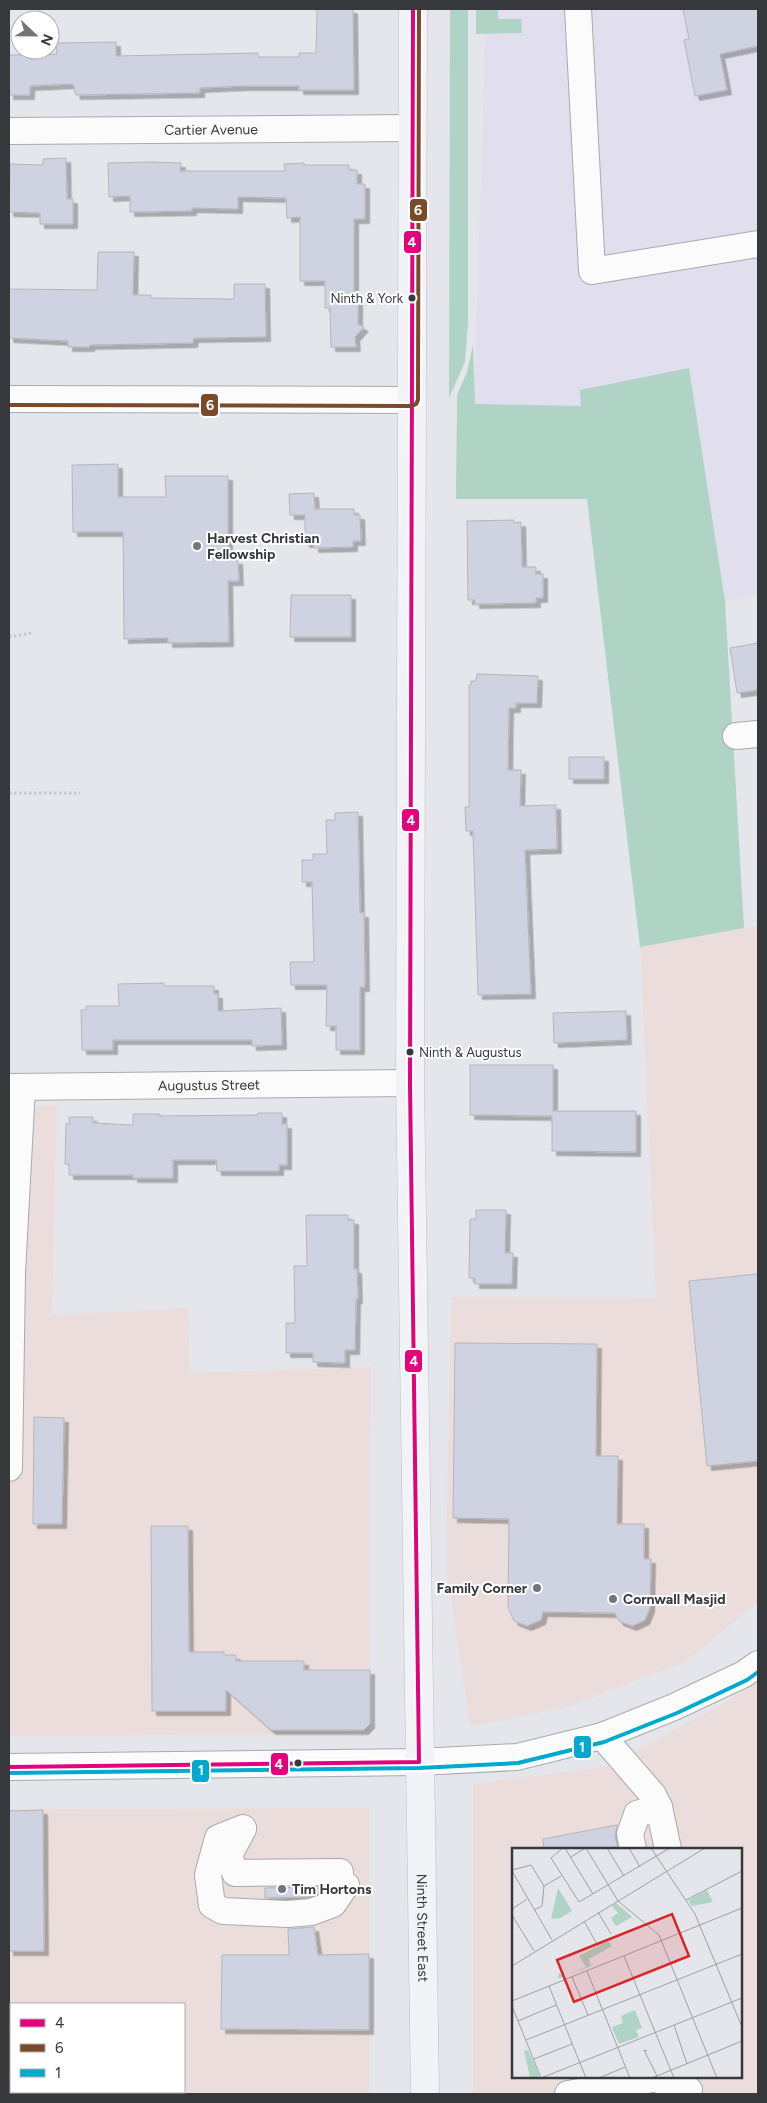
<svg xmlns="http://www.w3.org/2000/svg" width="767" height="2103" viewBox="0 0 767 2103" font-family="Figtree,sans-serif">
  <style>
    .commercial { fill: #eadddb; fill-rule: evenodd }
    .industrial { fill: #e1deed }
    .green { fill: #afd3c4 }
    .building { fill: #ced2e1; stroke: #b5b6ba; filter: url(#shadow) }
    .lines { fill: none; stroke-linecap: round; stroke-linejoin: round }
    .minor-casing { stroke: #a8aaae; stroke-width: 28 }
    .major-casing { stroke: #bbbfc6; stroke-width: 29 }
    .path { stroke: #c6c8c9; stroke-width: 3; stroke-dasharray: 2.5 2.5; stroke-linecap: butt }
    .minor { stroke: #fbfbfc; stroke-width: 26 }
    .major { stroke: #f1f3f6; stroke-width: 28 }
    .bus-1-casing { stroke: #fff; stroke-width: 8 }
    .bus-2-casing { stroke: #fff; stroke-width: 8 }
    .bus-3-casing { stroke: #fff; stroke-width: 8 }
    .bus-1 { stroke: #e5007d; stroke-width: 4 }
    .bus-2 { stroke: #7a4b2a; stroke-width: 4 }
    .bus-3 { stroke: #00a9ce; stroke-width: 4 }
    .bus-dot { fill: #37383c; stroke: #fff; stroke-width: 2 }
    .poi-dot { fill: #74757a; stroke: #fff; stroke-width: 2 }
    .labels { text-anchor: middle; stroke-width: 4; stroke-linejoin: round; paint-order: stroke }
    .bus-label { font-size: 13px; fill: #37383c; stroke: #fff; text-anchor: end }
    .street-label { font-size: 14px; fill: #37383c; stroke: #fff }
    .poi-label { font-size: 14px; font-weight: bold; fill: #37383c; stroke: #fff; text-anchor: start }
    .inset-road { fill: none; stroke: #9fa0a6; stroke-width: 1 }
    .view { fill: #d62828; fill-opacity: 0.15; stroke: #d62828; stroke-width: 2.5 }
    .inset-edge { fill: none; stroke: #37383c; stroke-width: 2.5 }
    .line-badge { stroke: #fff; stroke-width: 2 }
    .badge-label { font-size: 14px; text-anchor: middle; font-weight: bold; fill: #fff }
  </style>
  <defs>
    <filter id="shadow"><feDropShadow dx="4.5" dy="4.5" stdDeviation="0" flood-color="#0004"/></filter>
  </defs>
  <rect width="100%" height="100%" fill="#e5e6ec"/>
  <!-- commercial -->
  <path class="commercial" d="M758,926V1602L687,1661L570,1706L470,1727L446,1567L451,1297L656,1298L640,947Z
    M9,1106H57L52,1315L188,1308L190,1373L371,1367L370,1733L9,1737Z
    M758,1681V2094H473V1784L608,1766L719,1706ZM513,1849H741V2077H513Z
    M369,1808V2094H9V1809ZM11,2004H184V2092H11Z"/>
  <!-- industrial -->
  <path class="industrial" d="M486,9H758V595L725,601L689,368L580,390L582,406L474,404Z"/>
  <!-- green -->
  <path class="green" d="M450,9H468V324L465,362L449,398Z
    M476,9H498V19H521L522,33L476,34Z
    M473,345L475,404L581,406L580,390L689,368L725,601L744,928L640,947L587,499H456L457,395L467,372Z"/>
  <!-- building -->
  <path class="building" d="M317,9H353L354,90H299V86H243L200,88V93L76,95L73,84L30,86V95H9V55L57,54L56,43L116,42V56L258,53V57H299V53H316Z
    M683,9H758V46L720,54L727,90L695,96L684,40L689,39Z
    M66,158L67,199H73V224H40V213L9,212L10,164L43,165V159Z
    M150,162L181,163L180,171H285L284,164L304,163V165H349V170H357V184H365V219H354V296H358V324L364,327L355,337L356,347H331L330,308H325V281H300V217L287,218L286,198L238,197V209L192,208V211L130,212V196L109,197L108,163Z
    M98,252H134L133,295H151V298L234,299V284H265L266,337L194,338L193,343L90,345V347H68V341L9,338V289L97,290Z
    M118,464V497H166L165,476H228V560H238L239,581H228L229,642L168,643V638L124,639L123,532H73L72,465Z
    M314,493L315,509H354V515H360L361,541H353V547L314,548V543H305V515H290L289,494Z
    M514,520V523L521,522L522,567H536V574H543V598H536V603L475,604V600H468L467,521Z
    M291,595H351V637H290Z
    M758,643V690L737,693L730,648Z
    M477,674L538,676L537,703H516V708H509L508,770H521L520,806L556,805L557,849L525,850L531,994L478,995L473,831H466L465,807H469V685H471V681H476Z
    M569,757H604V779H569Z
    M358,812L360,913H364L365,987H360V1050H336V1026H326L327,985H291L290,962H314L312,882H302V860H313V854H327L326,820H335V813Z
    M164,983V986H214V994H218V1011L281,1008L282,1045L252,1046V1040H113V1050H82L81,1010H86V1006H119L118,984Z
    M626,1011L627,1040L554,1043L553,1013Z
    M470,1065H553V1111H636V1152L552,1151V1116L470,1115Z
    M258,1113H282V1124H287V1165H279V1171H217L216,1160H173V1178H133V1175H69V1164H65L66,1123L70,1124L69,1117H93V1123L133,1125V1114H160V1116L258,1115Z
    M476,1210H506L505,1253H513L512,1284H475V1278H469L470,1219H476Z
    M306,1215H348V1220H354V1269H357L358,1299H356L355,1350H345V1363L313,1362V1353H286V1323H295L294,1266H307Z
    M758,1274V1461L707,1466L689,1281Z
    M455,1343L597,1344L596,1456H618L617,1524H644V1559H651L650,1608L645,1620L632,1626L619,1621L615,1613L543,1612L541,1620L527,1626L514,1621L508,1607L509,1519L453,1518Z
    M34,1417L64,1418L62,1524H33Z
    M151,1526H188L189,1652H224V1655H236V1661H304V1670H370V1724L364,1730H271L226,1690V1711H152Z
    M43,1810L44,1951H9V1811Z
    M617,1825L615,1836L618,1849H544L543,1839Z
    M318,1887V1894L308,1897L265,1898V1888Z
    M314,1927L318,1955L369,1954V2030L221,2029L222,1955H289L288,1929Z"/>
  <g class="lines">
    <!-- minor casing -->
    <g class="minor-casing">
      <g id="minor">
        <path d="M578,9L592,271L758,244"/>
        <path id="s1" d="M9,131L413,128"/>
        <path d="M9,399L412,400"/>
        <path d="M736,736L758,734"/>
        <path id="s2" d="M9,1087L410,1083"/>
        <path d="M9,1468L12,1273L22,1087"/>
        <path d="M602,1736L653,1795L659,1807L668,1849"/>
        <path d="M9,1767L419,1762L517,1757L602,1736L674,1707L744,1674L758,1664"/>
        <path d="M243,1828L218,1838L208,1875L212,1905L223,1911L288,1914L311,1912L333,1904L346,1885"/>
        <path d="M243,1829L229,1855L235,1873L340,1872"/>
        <path d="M633,1849L630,1834L637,1814L659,1807"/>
        <path d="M9,2025L11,2027"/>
        <path d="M22,2092V2094"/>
        <path d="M568,2094L664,2077"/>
        <path d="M668,2094L689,2090"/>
      </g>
    </g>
    <!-- major casing -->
    <g class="major-casing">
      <g id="major">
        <path id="s3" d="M413,9L410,1083L425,2094"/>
      </g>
    </g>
    <!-- path -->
    <path class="path" d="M9,637L32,633
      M9,793H80"/>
    <!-- minor -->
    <use href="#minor" class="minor"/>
    <!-- major -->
    <use href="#major" class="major"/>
    <!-- bus-1 casing -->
    <g class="bus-1-casing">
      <path id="bus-1" d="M9,1767L419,1762L410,1083L413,9"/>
    </g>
    <!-- bus-2 casing -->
    <g class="bus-2-casing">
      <path id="bus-2" d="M9,405L412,406L416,404L418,400L419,9"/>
    </g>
    <!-- bus-3 casing -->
    <g class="bus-3-casing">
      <path id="bus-3" d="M9,1773L419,1768L518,1763L604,1742L677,1713L747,1680L758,1672"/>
    </g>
    <!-- bus-1 -->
    <use href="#bus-1" class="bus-1"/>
    <!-- bus-2 -->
    <use href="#bus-2" class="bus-2"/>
    <!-- bus-3 -->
    <use href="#bus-3" class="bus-3"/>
  </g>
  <!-- markers -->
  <g class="bus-dot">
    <circle cx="412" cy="298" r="4.5"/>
    <circle cx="410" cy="1052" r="4.5"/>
    <circle cx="298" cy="1763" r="4.5"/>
  </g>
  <g class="poi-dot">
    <circle cx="197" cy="546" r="5"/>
    <circle cx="537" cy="1588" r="5"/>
    <circle cx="613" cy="1599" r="5"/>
    <circle cx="282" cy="1889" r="5"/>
  </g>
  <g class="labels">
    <!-- bus labels -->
    <g class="bus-label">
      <text x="403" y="303">Ninth &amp; York</text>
      <text x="419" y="1057" text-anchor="start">Ninth &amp; Augustus</text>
    </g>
    <!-- street labels -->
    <g class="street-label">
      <text dy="5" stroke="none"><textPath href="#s1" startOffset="202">Cartier Avenue</textPath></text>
      <text dy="5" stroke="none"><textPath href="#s2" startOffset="200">Augustus Street</textPath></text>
      <text dy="5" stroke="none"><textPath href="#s3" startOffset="1919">Ninth Street East</textPath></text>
    </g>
    <!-- poi labels -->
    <g class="poi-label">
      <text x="207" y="543">Harvest Christian<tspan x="207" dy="16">Fellowship</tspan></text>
      <text x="527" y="1593" text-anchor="end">Family Corner</text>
      <text x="623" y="1604">Cornwall Masjid</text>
      <text x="292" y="1894">Tim Hortons</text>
    </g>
  </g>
  <!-- overview -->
  <g transform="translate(512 1848)">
    <rect width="230" height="230" fill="#e5e6ec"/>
    <path d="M46,40L60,63L48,70L39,71ZM195,42L201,54L180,58L176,52ZM104,55L120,69L104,78L99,70L106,65L100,58ZM96,93L100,98L77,111L79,118L46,131L47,125L54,128L74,119L67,108ZM123,162L130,180L124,182L127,189L107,196L100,179L111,175L109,168ZM16,202L27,227L25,230L18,229L12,203Z" fill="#afd3c4"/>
    <path class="inset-road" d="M51,0L39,10L67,54L158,0M53,0L81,46M74,0L106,53L147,87L205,230M95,0L112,28M117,0L128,19M139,0L183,66L230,179M59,9L73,0M0,22L19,17L32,38L30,58L22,62M0,23L40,92M32,38L49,28M174,52L230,23M0,61L15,51M86,64L99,86M0,67L22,103M72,73L86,98M112,108L162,230M0,118L193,0M75,123L118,230M60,129L76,167M37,138L74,230M0,153L230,60M0,158L29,230M6,173L44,157M162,177L175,216M14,192L230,106M135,203L132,202L145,228M22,211L60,196M29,230L230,150M87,230L113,219M140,230L230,193"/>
    <path class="view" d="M160,66L177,108L62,154L45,112Z"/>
    <rect width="230" height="230" class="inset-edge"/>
  </g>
  <g class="line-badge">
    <rect x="409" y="198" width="19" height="24" rx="5" fill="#7a4b2a"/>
    <rect x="403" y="230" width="19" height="24" rx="5" fill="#e5007d"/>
    <rect x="200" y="393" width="19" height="24" rx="5" fill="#7a4b2a"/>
    <rect x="401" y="808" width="19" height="24" rx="5" fill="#e5007d"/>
    <rect x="404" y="1349" width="19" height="24" rx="5" fill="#e5007d"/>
    <rect x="573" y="1735" width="19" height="24" rx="5" fill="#00a9ce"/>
    <rect x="270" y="1752" width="19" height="24" rx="5" fill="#e5007d"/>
    <rect x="191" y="1759" width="19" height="24" rx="5" fill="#00a9ce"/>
  </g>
  <g class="badge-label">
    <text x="418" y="215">6</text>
    <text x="412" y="247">4</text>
    <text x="210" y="410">6</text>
    <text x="411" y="825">4</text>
    <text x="414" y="1366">4</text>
    <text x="582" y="1752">1</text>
    <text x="279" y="1769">4</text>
    <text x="201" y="1775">1</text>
  </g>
  <!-- border -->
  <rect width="767" height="2103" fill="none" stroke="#37383c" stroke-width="20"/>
  <!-- legend -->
  <rect x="10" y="2003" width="175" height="90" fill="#ffffff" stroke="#afafb1"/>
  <rect x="20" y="2019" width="25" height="8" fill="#e5007d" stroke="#afafb1"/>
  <text x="55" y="2028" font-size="15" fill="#37383c">4</text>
  <rect x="20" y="2044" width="25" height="8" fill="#7a4b2a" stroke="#afafb1"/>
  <text x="55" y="2053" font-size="15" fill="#37383c">6</text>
  <rect x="20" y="2069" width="25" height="8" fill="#00a9ce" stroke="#afafb1"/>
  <text x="55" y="2078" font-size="15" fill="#37383c">1</text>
  <!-- north arrow -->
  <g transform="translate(35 35) rotate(112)"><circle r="24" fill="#ffffff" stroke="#afafb1"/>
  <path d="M0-4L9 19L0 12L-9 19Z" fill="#74757a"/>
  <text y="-8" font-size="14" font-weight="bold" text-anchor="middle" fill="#37383c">N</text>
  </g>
</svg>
